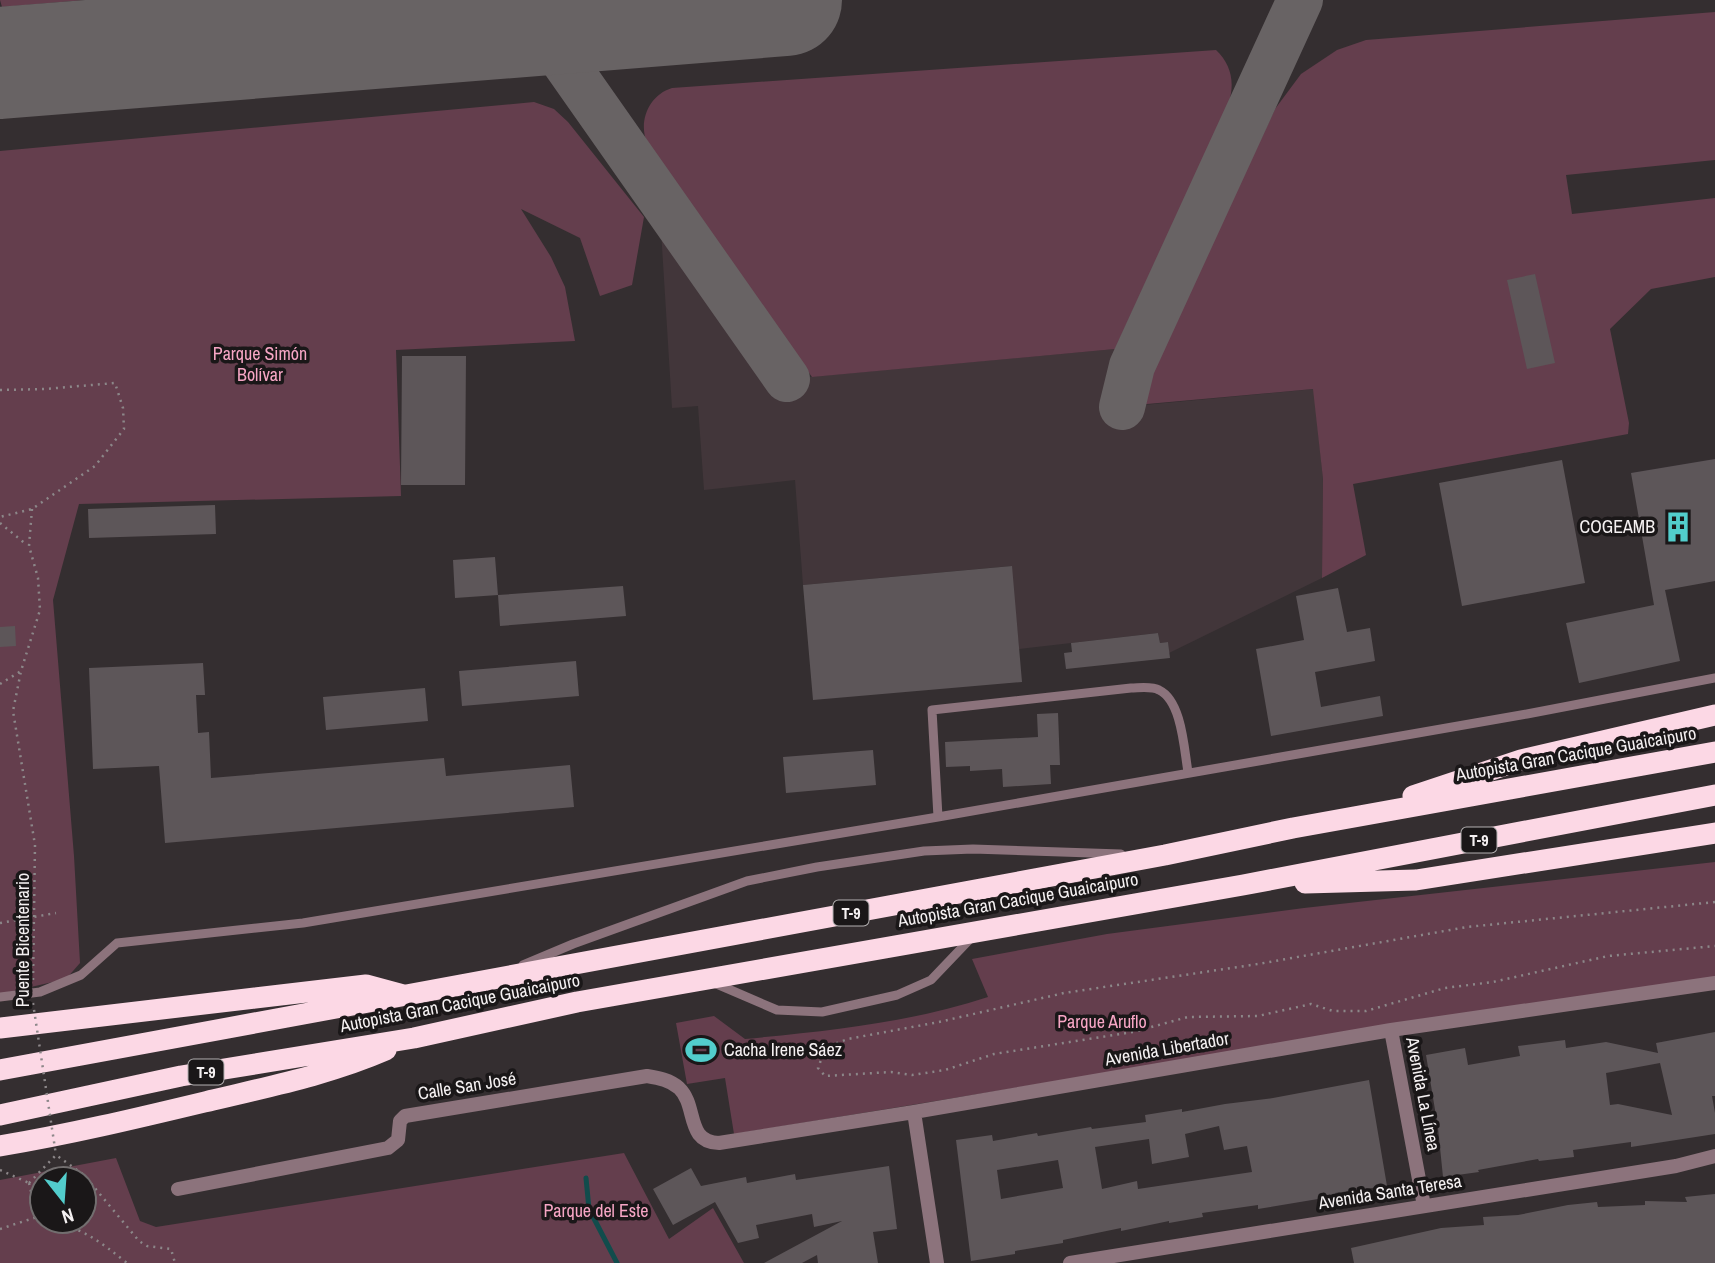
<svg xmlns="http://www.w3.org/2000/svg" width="1715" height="1263" viewBox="0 0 1715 1263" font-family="'Archivo Narrow',sans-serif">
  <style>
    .built { fill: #42363a }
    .green { fill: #643e4d; fill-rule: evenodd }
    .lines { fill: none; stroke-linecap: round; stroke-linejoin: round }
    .stream { stroke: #114c4c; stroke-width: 5 }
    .taxiway { stroke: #686364; stroke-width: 46 }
    .runway { stroke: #686364; stroke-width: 112 }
    .building { fill: #5d5659; fill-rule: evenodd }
    .path { stroke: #8c8789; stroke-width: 2.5; stroke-dasharray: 2 5; stroke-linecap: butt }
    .service { stroke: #8c737c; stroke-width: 9 }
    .minor { stroke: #8c737c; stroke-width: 14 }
    .motorway { stroke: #fcd8e5; stroke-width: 21 }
    .path-bridge { stroke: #8c8789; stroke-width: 2.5; stroke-dasharray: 2 5; stroke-linecap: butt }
    .labels { text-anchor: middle; stroke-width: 7; stroke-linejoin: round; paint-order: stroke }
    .shield { fill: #1a1718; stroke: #b3b0b1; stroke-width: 2 }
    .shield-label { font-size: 16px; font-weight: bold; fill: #f5f1f2 }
    .park-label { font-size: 18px; fill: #f7a6c5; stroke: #1a1718 }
    .poi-label { font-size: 18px; fill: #f5f1f2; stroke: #1a1718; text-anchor: end }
    .street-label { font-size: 18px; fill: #f5f1f2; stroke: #1a1718 }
  </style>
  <rect width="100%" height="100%" fill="#342e30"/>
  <!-- built -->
  <path class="built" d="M659,198L787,379L1115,349L1132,366L1122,407L1314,389L1323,479L1322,578L1169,653L1168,642L1160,643L1158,633L1019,649L1011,566L803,585L795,480L704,490L698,406L672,408Z"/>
  <!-- green -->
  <path class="green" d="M0,0H85L2,7Z
    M1715,12V160L1566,175L1572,214L1715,198V277L1651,289L1610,329L1629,423L1628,434L1353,484L1366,555L1322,578L1323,479L1313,389L1136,405L1275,109L1301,74L1337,50L1366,40Z
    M1216,50C1231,64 1235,82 1229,102L1115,349L812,377L660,163C656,157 650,150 647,143C638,121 649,95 672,88Z
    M534,102L554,109L568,122L644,217L632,285L600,296L580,238L521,209L551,257L565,287L575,341L396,350L401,496L79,504L53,600L74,856L80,963L66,979L0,994V151Z
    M1715,862V982L1179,1061L734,1134L725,1078L687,1084L676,1023L714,1016L745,1039C827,1031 909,1023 988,997L972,959L1107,934L1304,908Z
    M624,1153L669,1239L713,1208L744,1263H0V1180L116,1158L140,1221L156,1227ZM84,1179V1221H42V1179Z"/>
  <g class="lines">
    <!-- stream -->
    <path class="stream" d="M586,1178L589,1209L617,1263"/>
    <!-- taxiway -->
    <path class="taxiway" d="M535,20L787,379
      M1122,407L1132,366L1300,0"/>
    <!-- runway -->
    <path class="runway" d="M0,63L786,0"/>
  </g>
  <!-- building -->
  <path class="building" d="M1535,274L1555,363L1527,369L1507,280Z
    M402,356H466L465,485H401Z
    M1715,459V581L1665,590L1680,661L1579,683L1566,623L1654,605L1631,473Z
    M1562,460L1585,583L1462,606L1439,483Z
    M215,505L216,534L89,538L88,509Z
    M495,557L498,595L455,598L453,560Z
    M1012,566L1022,682L813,700L803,585Z
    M623,586L626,616L500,626L498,595Z
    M1338,588L1347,632L1370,628L1375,661L1315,672L1321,707L1380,696L1383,716L1271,736L1256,649L1304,640L1296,596Z
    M15,626L16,646L0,647V627Z
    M1158,633L1160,643L1168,642L1170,658L1066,669L1064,653L1072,652L1071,643Z
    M576,661L579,696L462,706L459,671Z
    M203,663L205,695H196L198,733L209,732L211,778L444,758L446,776L570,765L574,807L165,843L159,766L93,769L89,668Z
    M425,688L428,721L326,730L323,697Z
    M1058,713L1060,765H1050L1051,784L1003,787L1002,769L970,771V766L946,767L945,742L1038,737L1037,714Z
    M873,750L876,785L786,793L783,757Z
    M1715,1032V1096H1712L1715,1113V1134L1631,1147V1142L1573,1150L1574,1157L1539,1161L1538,1159L1478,1170L1479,1172L1443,1177L1438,1128L1426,1055L1465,1048L1468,1065L1520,1056L1518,1046L1565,1040L1566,1048L1606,1042L1658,1053L1656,1043ZM1660,1063L1672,1115L1618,1104L1610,1105L1606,1073Z
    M1369,1080L1387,1186L1335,1193L1336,1196L1258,1209V1205L1202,1213L1203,1217L1169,1223V1221L1121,1231V1228L1063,1240V1243L1015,1251V1254L971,1261L956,1140L992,1135L993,1141L1037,1133L1038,1136L1091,1127L1092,1129L1146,1122L1145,1115L1182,1109V1112L1225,1104L1273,1098ZM1219,1126L1224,1150L1247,1146L1252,1172L1138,1189L1137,1181L1102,1189L1095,1147L1149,1139L1152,1164L1189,1157L1185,1134ZM1058,1160L1063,1188L1001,1199L997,1170Z
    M889,1166L897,1229L873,1232L878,1263H818L817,1255L802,1263H764L842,1221L814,1227L812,1214L756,1225L759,1238L738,1243L715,1202L673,1225L653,1189L691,1168L701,1186L746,1177L747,1183L795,1174L796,1180Z
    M1715,1194V1263H1354L1351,1248L1441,1228L1484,1225L1483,1217L1518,1215L1568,1205L1597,1202L1598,1207L1645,1205V1201L1687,1202L1685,1197Z"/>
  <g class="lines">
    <!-- path -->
    <path class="path" d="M0,390L45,389L115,383L123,408L124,429L95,466L32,509L0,517
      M32,509L29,546L38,578L40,610L21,671L13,711L35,845L33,982
      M0,523L27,545
      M0,684L21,671
      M1715,902L1467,927L1258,964L1064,993L939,1022L848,1039L826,1047L818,1068L825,1076L891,1072L912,1075L945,1070L994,1054L1133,1032L1188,1017L1258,1016L1311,1004L1333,1011H1366L1445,988L1493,982L1608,956L1715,946
      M0,923L56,913
      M0,1170L29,1183
      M29,1183L56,1155L84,1175L139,1241L147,1246L171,1249L175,1263
      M29,1183L37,1217
      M52,1221C84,1229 102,1243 127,1263
      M0,1229L37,1217L42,1219"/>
    <!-- service -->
    <path class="service" d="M938,817L932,710L1131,688C1139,688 1152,686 1159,690C1182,701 1184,749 1188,772
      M523,965L573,944L747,881L817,867L924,851L973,849L1121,854
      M712,982L777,1010L822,1012L897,995L931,980L973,936
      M0,997L40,992L81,975L117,943L303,923L938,817L1527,714L1715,678"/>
    <!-- minor -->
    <path class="minor" d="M1391,1030L1424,1206
      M914,1112L937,1263
      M178,1189L388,1148L398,1140L400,1121L405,1116L647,1076C659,1078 670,1080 679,1088C698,1106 685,1142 719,1143L914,1112L1391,1030L1715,983
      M1070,1263L1676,1166L1715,1156"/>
    <!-- motorway -->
    <path class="motorway" d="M1413,796L1521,760L1715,715
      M1305,883L1416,880L1715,833
      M0,1028L366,985L403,995
      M0,1070L1165,855L1293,828L1715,752
      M0,1115L181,1076L414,1038L577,1002L1243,885L1715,795
      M0,1146C72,1134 142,1117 213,1100C272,1086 331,1074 386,1050"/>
    <!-- path-bridge -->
    <path class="path-bridge" d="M33,1003L56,1155"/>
  </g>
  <!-- icons -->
  <defs>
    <g id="building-bare" transform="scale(2.415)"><path d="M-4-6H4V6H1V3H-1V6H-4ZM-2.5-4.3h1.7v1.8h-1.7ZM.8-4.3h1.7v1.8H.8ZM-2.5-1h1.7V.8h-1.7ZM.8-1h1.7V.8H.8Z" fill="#52cdcc" stroke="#1a1718" stroke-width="2.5" paint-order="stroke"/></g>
    <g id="stadium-bare" transform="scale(2.415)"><path d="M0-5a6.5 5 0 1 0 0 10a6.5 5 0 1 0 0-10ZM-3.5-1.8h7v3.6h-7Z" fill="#52cdcc" stroke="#1a1718" stroke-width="2.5" paint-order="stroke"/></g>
  </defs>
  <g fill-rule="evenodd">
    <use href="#building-bare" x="1678" y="527"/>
    <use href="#stadium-bare" x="701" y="1050"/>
  </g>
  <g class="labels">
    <!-- shield labels -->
    <g class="shield">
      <rect x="1461.5" y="827.5" width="35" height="25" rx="5"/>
      <rect x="833.5" y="900.5" width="35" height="25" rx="5"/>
      <rect x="188.5" y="1059.5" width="35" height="25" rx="5"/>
    </g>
    <g class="shield-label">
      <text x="1479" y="846">T-9</text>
      <text x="851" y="919">T-9</text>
      <text x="206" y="1078">T-9</text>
    </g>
    <!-- park labels -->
    <g class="park-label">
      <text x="260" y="360">Parque Simón<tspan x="260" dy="21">Bolívar</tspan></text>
      <text x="1102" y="1028">Parque Aruflo</text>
      <text x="596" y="1217">Parque del Este</text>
    </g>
    <!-- poi labels -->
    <g class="poi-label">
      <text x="1655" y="533">COGEAMB</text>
      <text x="724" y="1056" text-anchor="start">Cacha Irene Sáez</text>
    </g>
    <!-- street labels -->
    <g class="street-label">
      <text transform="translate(1576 754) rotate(-10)" y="6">Autopista Gran Cacique Guaicaipuro</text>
      <text transform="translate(1018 900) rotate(-10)" y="6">Autopista Gran Cacique Guaicaipuro</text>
      <text transform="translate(23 940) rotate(-90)" y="6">Puente Bicentenario</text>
      <text transform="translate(460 1003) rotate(-11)" y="6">Autopista Gran Cacique Guaicaipuro</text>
      <text transform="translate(1167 1049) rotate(-10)" y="6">Avenida Libertador</text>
      <text transform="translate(467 1086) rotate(-9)" y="6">Calle San José</text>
      <text transform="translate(1423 1094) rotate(79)" y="6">Avenida La Línea</text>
      <text transform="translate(1390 1192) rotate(-9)" y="6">Avenida Santa Teresa</text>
    </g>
  </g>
  <!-- north arrow -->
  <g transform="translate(63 1200) rotate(163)"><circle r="33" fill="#1a1718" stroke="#726e6f" stroke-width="2"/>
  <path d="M0-5L12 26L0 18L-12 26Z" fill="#52cdcc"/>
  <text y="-10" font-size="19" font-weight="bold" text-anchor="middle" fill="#f5f1f2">N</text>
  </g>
</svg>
